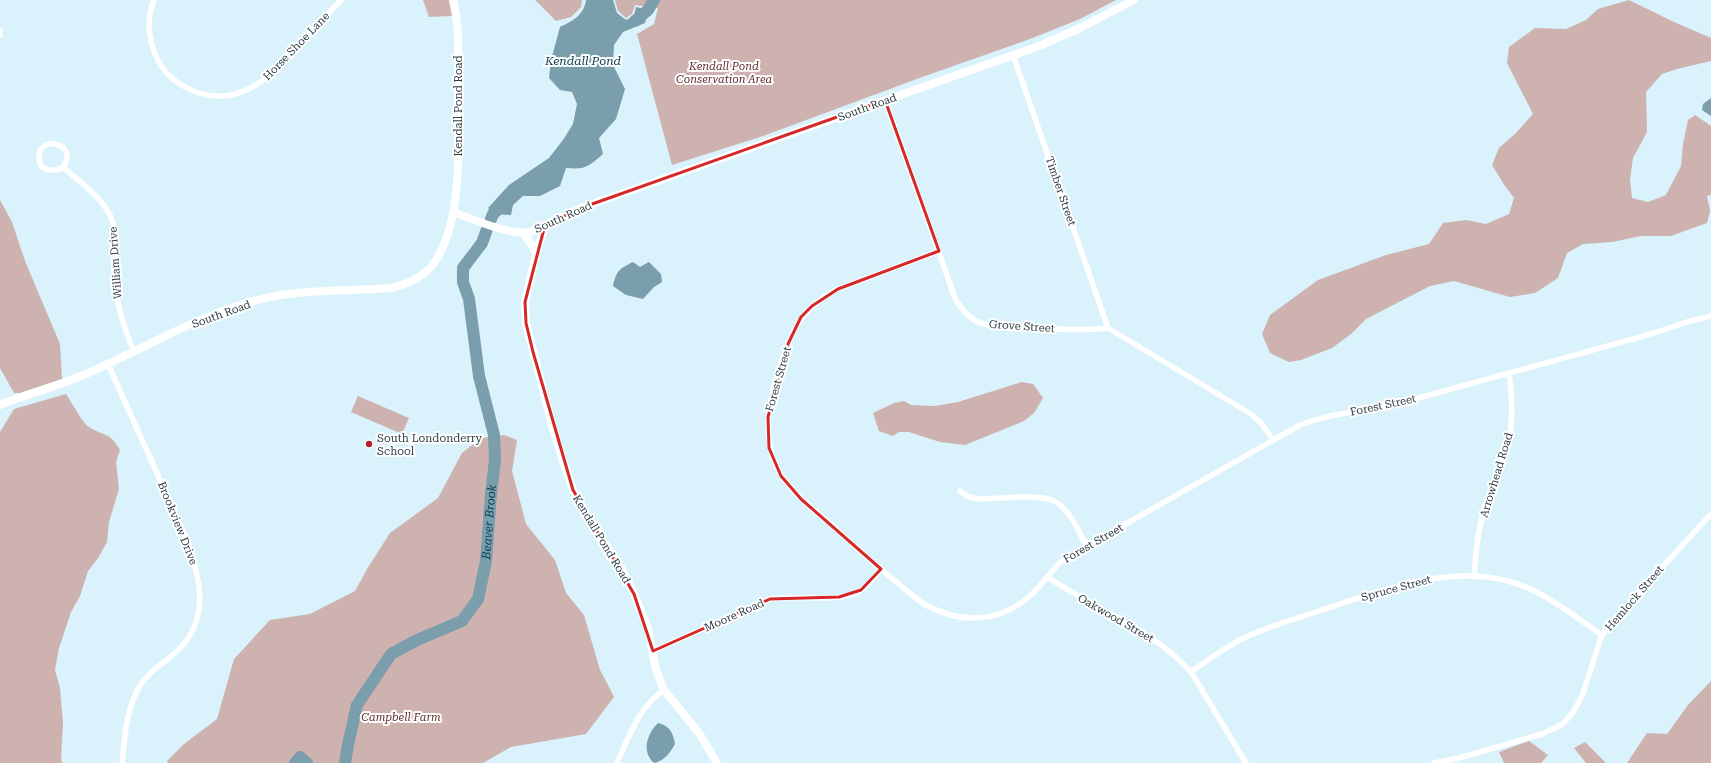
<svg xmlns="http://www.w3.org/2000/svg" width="1711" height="763" viewBox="0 0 1711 763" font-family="'Roboto Serif',serif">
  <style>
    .green { fill: #ceb2b0 }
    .water { fill: #7a9eac }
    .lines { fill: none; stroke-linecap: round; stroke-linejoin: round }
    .river { stroke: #7a9eac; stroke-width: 12 }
    .street { stroke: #fff; stroke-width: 5.5 }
    .secondary { stroke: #fff; stroke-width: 8 }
    .marked { fill: none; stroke: #d62828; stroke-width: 3; stroke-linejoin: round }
    .poi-dot { fill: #b42232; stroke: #fff; stroke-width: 1.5 }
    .labels { text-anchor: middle; stroke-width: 4; stroke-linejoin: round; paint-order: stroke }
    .street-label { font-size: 11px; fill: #2d3d44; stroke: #fff }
    .park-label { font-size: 11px; font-style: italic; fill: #622e2e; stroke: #fff }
    .poi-label { font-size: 11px; fill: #2d3d44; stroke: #fff; text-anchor: start }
    .water-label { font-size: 12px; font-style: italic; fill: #0b4051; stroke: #fff }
  </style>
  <rect width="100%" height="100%" fill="#d9f2fb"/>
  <!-- green -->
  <path class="green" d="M423,0H449L452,16L429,17Z
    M535,0H582L581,7L571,17L556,21Z
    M615,0H1116L1080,19L1030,39L925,76L763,136L672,165L637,34L654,24L658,8L635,5L632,14L626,18L618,11Z
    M1629,0L1674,22L1711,38V61L1677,69L1662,74L1646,92L1647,132L1633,158L1630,180L1632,198L1648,202L1666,195L1681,166L1683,144L1688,120L1695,115L1711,126V195L1707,196L1710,211L1707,223L1671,236H1641L1612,242L1583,244L1567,253L1558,278L1535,293L1510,297L1454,281L1430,286L1366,319L1351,334L1332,348L1301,360L1289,362L1270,353L1262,334L1270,315L1318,280L1386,255L1429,244L1443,223L1466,220L1486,224L1509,214L1514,198L1503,183L1492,165L1499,148L1515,134L1533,114L1507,63L1509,47L1535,28L1566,29L1586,20L1598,9Z
    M0,200L12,222L25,261L60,344L62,379L20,393H14L0,368Z
    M1022,382L1033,384L1043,398L1034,413L1024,421L965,445L940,442L909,432H899L893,436L879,431L873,413L894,403L904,401L911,405L935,406L958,402Z
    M66,394C71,401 83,424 89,427C105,437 109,431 120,450L116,462L119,489L109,522L107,542L98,558L88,571L80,596L71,612L59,648L55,670L60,688L63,723L61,760L63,763H0V432L14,409Z
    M358,396L409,418L402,434L351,412Z
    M504,435L517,440L512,471L526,524L555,560L566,593L584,615L600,670L605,679L614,697L586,734L511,747L483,763H168L167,761L184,744L217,719L234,659L270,620L310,614L355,591L367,569L390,533L438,498L462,453L481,438Z
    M1711,681V763H1627L1647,733L1667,734L1688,705Z
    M1529,741L1548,755L1541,763H1504L1499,752Z
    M1585,742L1606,763H1586L1574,748Z"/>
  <!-- water -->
  <path class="water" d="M586,0H613L617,13L626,20L634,16L636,7L648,10L645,23L623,32L614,45L613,65L625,89L616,119L599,138L603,154C589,166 586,170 566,168L560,186L540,196H523L513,205L511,215L493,214L488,208L509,185L549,158L563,140L573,124L577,104L572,92L560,90L549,78L551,60L560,27C573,21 584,15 586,0Z
    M1711,98V116L1702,110L1703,104Z
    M633,262L640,267L649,262L661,274L662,282L654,287L643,299L626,295L613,286C616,271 620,268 633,262Z
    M658,723C670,726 673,733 675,744C670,753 664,761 654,763C641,752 647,734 658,723Z"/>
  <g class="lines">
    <!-- river -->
    <g class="river">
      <path d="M635,21L648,10L654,0"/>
      <path d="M491,219L493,214L505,203"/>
      <path d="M295,763L300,757L307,763"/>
      <path id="s1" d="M345,763L348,745L357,705L391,654L417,640L462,621L478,599L486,561L491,494L495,460L494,435L479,376L469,299L463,282V268L482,243L487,229"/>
    </g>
    <!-- street -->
    <path class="street" d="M154,0C145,22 149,47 162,67C171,80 184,88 199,93C242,107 273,74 299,45C313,30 327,15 341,0
      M0,30V35
      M1013,55L1108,328
      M885,100L955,298C961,309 969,319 981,323C999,330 1021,328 1040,329C1062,329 1085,331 1108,328L1251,414L1262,424L1273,440
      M63,167C54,173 40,171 39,159C37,133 80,143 63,167C79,181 100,196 110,215C118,231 113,251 114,269C115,298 122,325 134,351
      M939,251L838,289C801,308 793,328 780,366C766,408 759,454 792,489C805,504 822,516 837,530C865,555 892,580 922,603C959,624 1000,625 1033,593C1044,583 1052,569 1064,559L1300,425C1331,413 1364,411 1397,404L1651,334L1687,322L1711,316
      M108,364L187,540C201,580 211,621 175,653C164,663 149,671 141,684C126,708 125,735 122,763
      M960,491L969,497L979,499C997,499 1041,493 1056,502C1070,511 1079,531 1086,545
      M1474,576C1476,552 1478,529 1485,506C1493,485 1503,465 1508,443C1514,421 1512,396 1509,373
      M1047,577C1095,609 1151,628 1191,672L1246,763
      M653,651L770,599C794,595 834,602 854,594C865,590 873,578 881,569
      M1191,672C1208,660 1225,647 1244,638C1267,627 1292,620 1316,612C1375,593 1445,564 1508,581C1543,590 1572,615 1602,635
      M617,763C629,737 639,706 664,690
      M1434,763L1459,758L1542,734L1563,724L1573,712L1582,696L1602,635L1613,621L1711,514"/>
    <!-- secondary -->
    <path class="secondary" d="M453,212C472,219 511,236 530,232L581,208L1039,46L1078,29L1134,0
      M545,225L536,254L529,284L525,302L526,323L552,425L563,461L573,490L587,517L621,567L634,594L648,629L656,670L664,690L699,733L717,763
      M523,233L533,247L536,254
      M0,405C29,393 60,386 88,373C148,347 205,311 270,297C309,289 350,291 391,288C408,284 423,278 434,263C465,219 458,133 458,82C458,55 460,26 453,0"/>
  </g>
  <!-- marked area -->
  <path class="marked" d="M885,100L939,251L838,289L812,306L801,317L788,344L768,417L769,448L781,476L801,499L881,569L861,590L839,597L770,599L653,651L634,594L573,490L533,352L526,323L525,302L545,225L581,208Z"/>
  <!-- markers -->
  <circle class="poi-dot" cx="369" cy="444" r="4"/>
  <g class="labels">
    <!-- street labels -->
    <g class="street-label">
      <text transform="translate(296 46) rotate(-46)" y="4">Horse Shoe Lane</text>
      <text transform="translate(458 106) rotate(-90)" y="4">Kendall Pond Road</text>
      <text transform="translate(867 107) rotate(-20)" y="4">South Road</text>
      <text transform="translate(1061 191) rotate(71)" y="4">Timber Street</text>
      <text transform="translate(563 217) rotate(-24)" y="4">South Road</text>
      <text transform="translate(115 263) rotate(-94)" y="4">William Drive</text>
      <text transform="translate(221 314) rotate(-20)" y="4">South Road</text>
      <text transform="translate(1022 326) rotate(4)" y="4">Grove Street</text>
      <text transform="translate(778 379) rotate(-74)" y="4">Forest Street</text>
      <text transform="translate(1383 405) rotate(-12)" y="4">Forest Street</text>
      <text transform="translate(1496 475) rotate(-73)" y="4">Arrowhead Road</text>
      <text transform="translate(178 523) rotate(68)" y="4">Brookview Drive</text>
      <text transform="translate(602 539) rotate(59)" y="4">Kendall Pond Road</text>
      <text transform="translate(1093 543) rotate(-30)" y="4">Forest Street</text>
      <text transform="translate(1396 588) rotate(-15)" y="4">Spruce Street</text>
      <text transform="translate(1634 598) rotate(-49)" y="4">Hemlock Street</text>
      <text transform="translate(734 615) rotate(-24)" y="4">Moore Road</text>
      <text transform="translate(1116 618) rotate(30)" y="4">Oakwood Street</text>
    </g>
    <!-- park labels -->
    <g class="park-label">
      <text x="724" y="70">Kendall Pond<tspan x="724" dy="13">Conservation Area</tspan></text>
      <text x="401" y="721">Campbell Farm</text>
    </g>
    <!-- poi labels -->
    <g class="poi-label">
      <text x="377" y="442">South Londonderry<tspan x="377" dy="13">School</tspan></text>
    </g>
    <!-- water labels -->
    <g class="water-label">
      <text x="583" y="65">Kendall Pond</text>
      <text dy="4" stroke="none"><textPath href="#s1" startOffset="304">Beaver Brook</textPath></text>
    </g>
  </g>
</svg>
